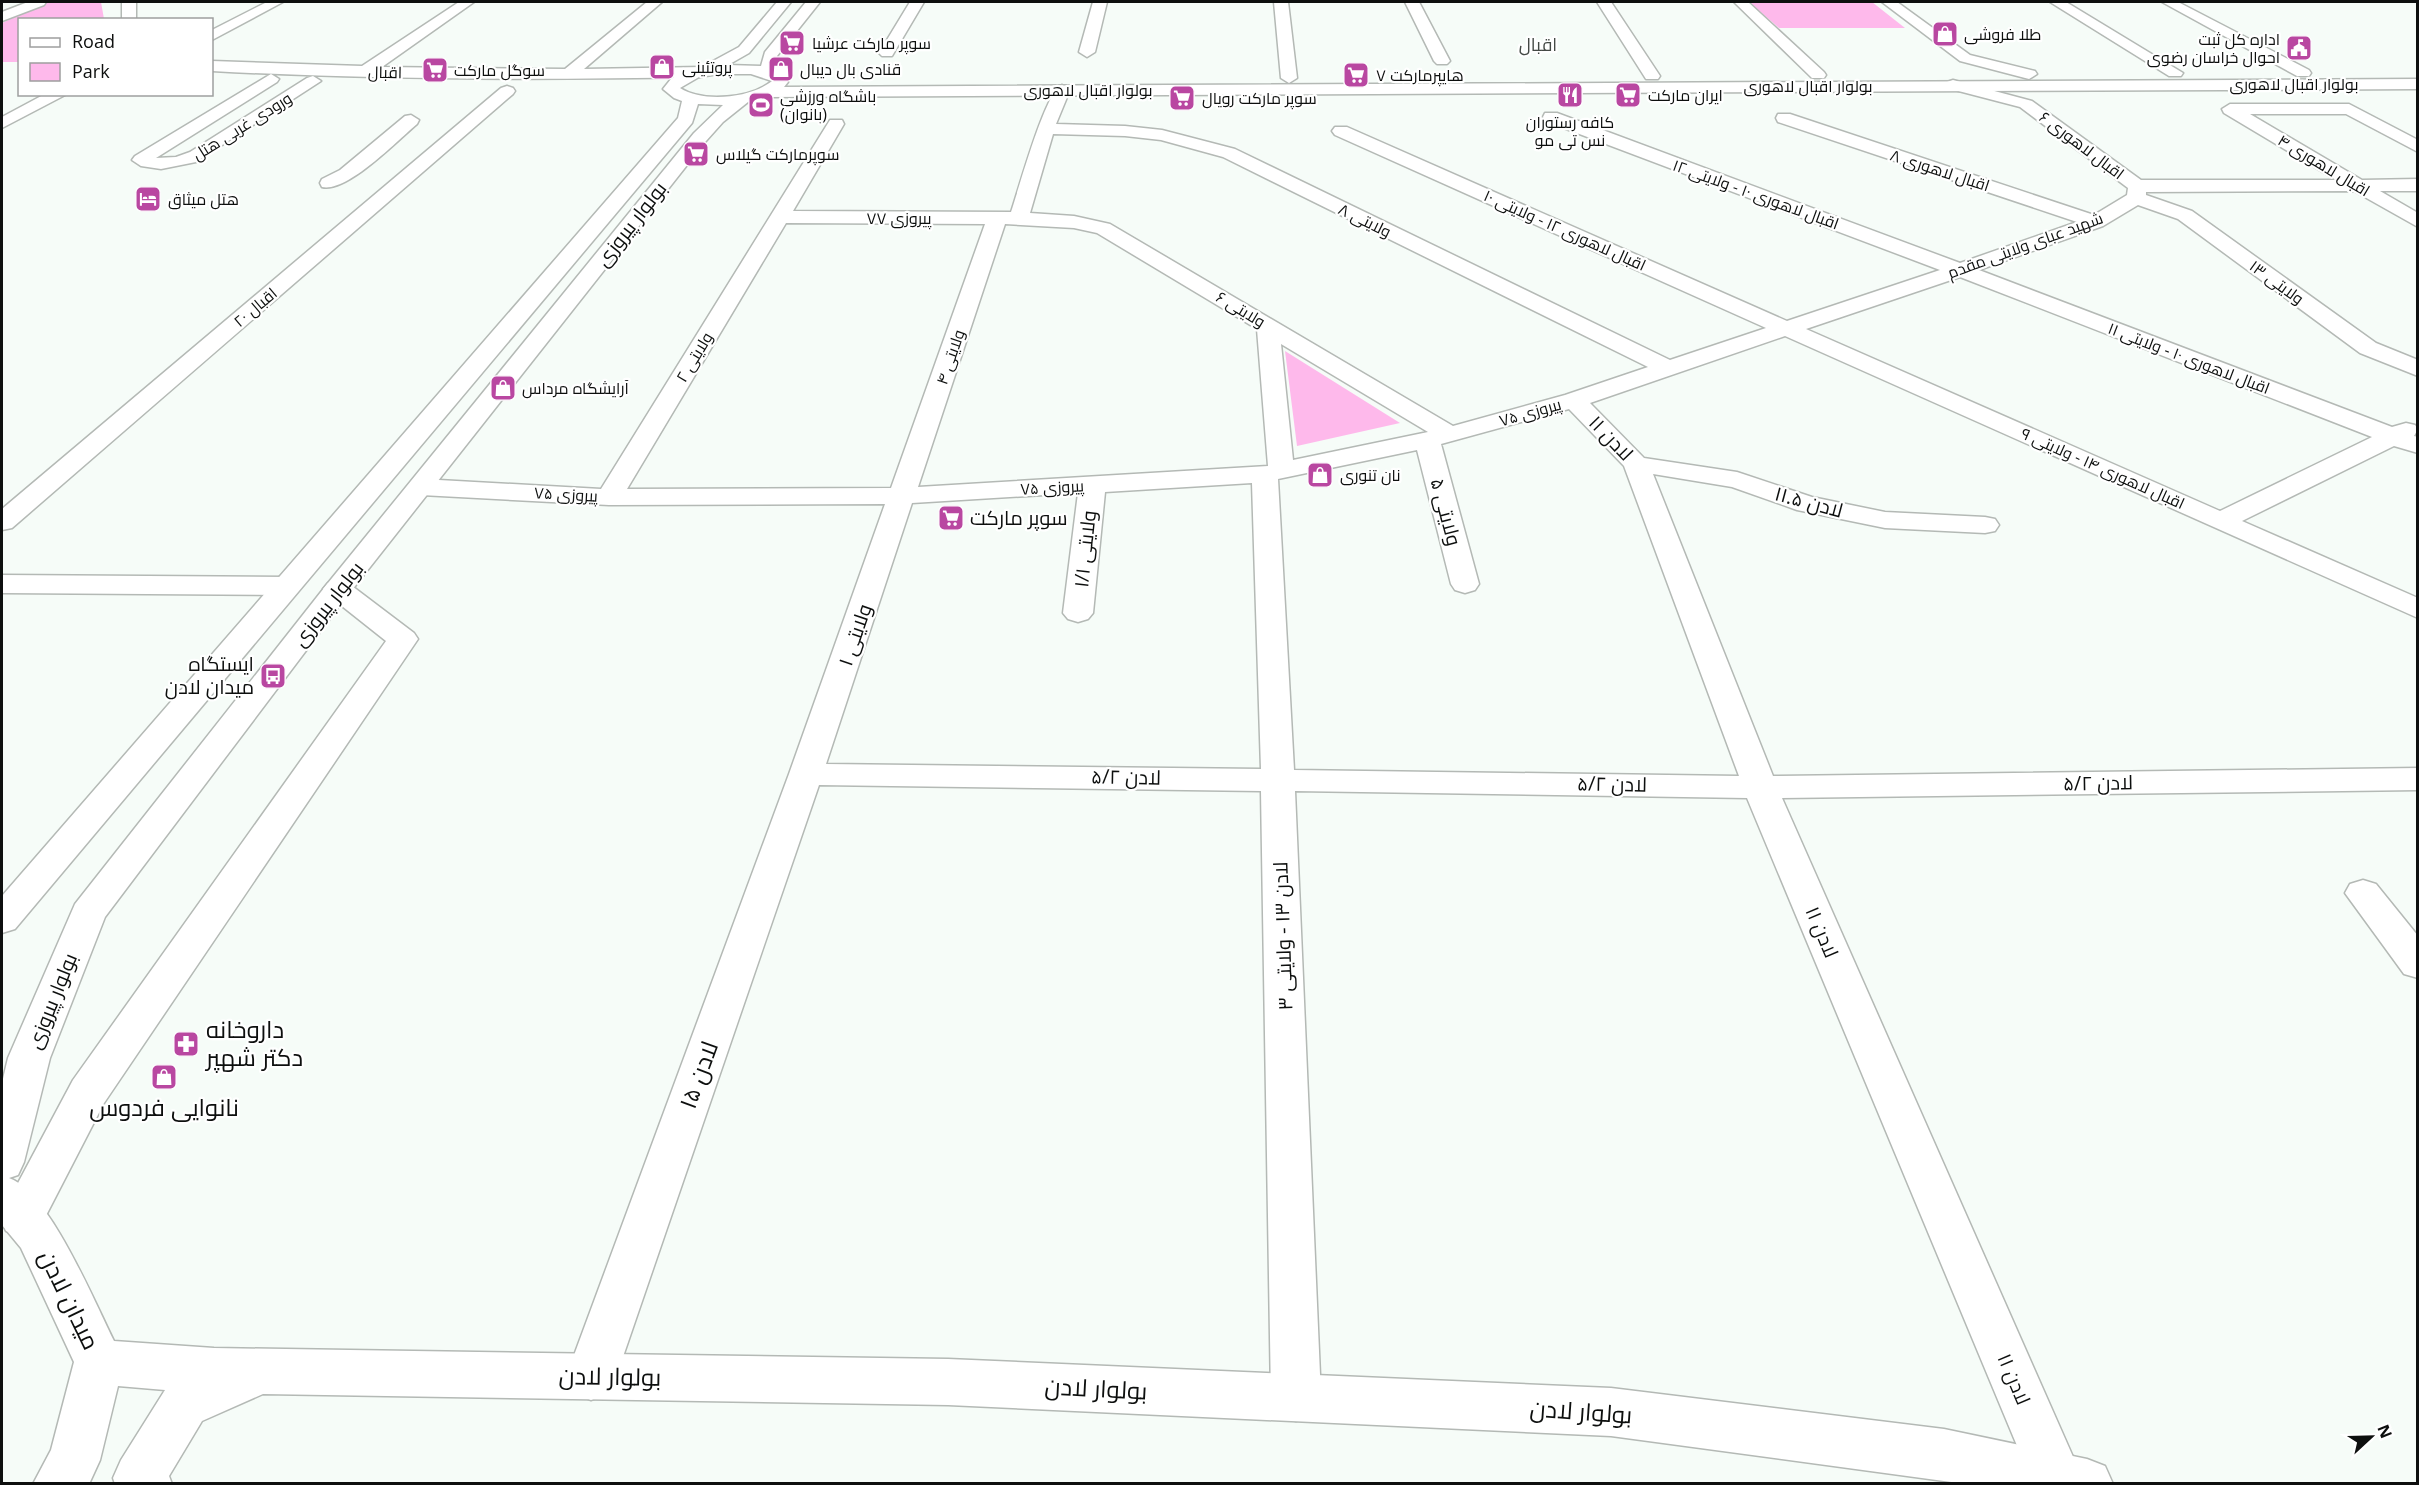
<svg xmlns="http://www.w3.org/2000/svg" width="2419" height="1485" viewBox="0 0 2419 1485" font-family="'Open Sans',Cairo,sans-serif">
  <style>
    .green { fill: #feb9eb }
    .lines { fill: none; stroke-linecap: round; stroke-linejoin: round }
    .minor-casing { stroke: #b4b9b5; stroke-width: 3 }
    .major-casing { stroke: #b4b9b5; stroke-width: 3 }
    .minor { fill: #fff; fill-rule: evenodd }
    .major { fill: #fff; fill-rule: evenodd }
    .labels { text-anchor: middle; stroke-width: 4.5; stroke-linejoin: round; paint-order: stroke }
    .far-poi-label { font-size: 16px; fill: #0d0f0e; stroke: #fff; text-anchor: start }
    .far-street-label { font-size: 16px; fill: #0d0f0e; stroke: #fff }
    .far-neighbourhood-label { font-size: 18px; fill: #444945; stroke: #fff }
    .street-label { font-size: 20px; fill: #0d0f0e; stroke: #fff }
    .poi-label { font-size: 20px; fill: #0d0f0e; stroke: #fff; text-anchor: start }
    .near-poi-label { font-size: 24px; fill: #0d0f0e; stroke: #fff; text-anchor: start }
    .near-street-label { font-size: 24px; fill: #0d0f0e; stroke: #fff }
  </style>
  <rect width="100%" height="100%" fill="#f6fcf8"/>
  <!-- green -->
  <path class="green" d="M49,2H101L104,19L20,20L19,62H2V23Z
    M1749,2H1872L1905,28H1779Z
    M1285,351L1400,423L1297,446Z"/>
  <g class="lines">
    <!-- minor casing -->
    <g class="minor-casing">
      <path id="minor" d="M28,2H46L44,5L2,21V12Z
        M122,2H136V20H122Z
        M267,2H283L212,40V30Z
        M459,2H474L382,67L565,69L647,2H662L584,69L702,67L710,72L702,77C539,80 375,80 212,71V61L362,66Z
        M910,2H924L892,56H882L879,53Z
        M1093,2H1107L1095,52L1087,57L1079,52Z
        M1274,2H1288L1297,78L1289,83L1281,78Z
        M1405,2H1419L1450,61L1447,64H1437L1434,61Z
        M1597,2H1611L1660,76L1658,79H1646Z
        M1734,2H1748L1824,72L1826,75L1824,78H1812Z
        M1882,2H1897L1970,55L2035,71L2037,74L2029,79L1960,61Z
        M2050,2H2066L2183,73L2181,76H2169Z
        M2162,2H2178L2309,70L2311,73L2309,76H2297Z
        M271,74L279,79L277,82L156,158L176,157L190,152L307,78L313,76L321,81L196,162L161,169L141,166L132,160L135,156Z
        M1953,80L2032,101L2141,180H2336L2224,113L2222,109L2230,104H2349L2418,140V152L2346,114H2250L2362,180L2418,179V191H2380L2418,213V227L2354,191L2146,192V195L2192,211L2376,343L2418,360V376L2360,353L2178,219L2138,205L2103,226L1979,270L2392,427L2406,423L2415,425L2418,429L2414,436L2418,437V453L2394,446L2242,521L2418,598V618L1785,336L1590,403L1644,458L1737,472L1812,497L1885,512L1985,517L1995,519L1999,525L1995,531L1985,533L1885,528L1797,510L1732,487L1653,474L1773,776L2418,768V790L1782,798L2074,1459L2082,1477L2079,1484H2033L1747,798L1295,791L1321,1398L1314,1415L1296,1421L1278,1415L1271,1398L1261,791L819,785L616,1377L608,1393L591,1400L574,1393L566,1377L789,774L885,504L609,505L421,495L412,493L408,487L412,481L421,479L601,489L830,120H842L844,124L793,211L1011,212C1018,192 1046,89 1062,85L1070,90L1056,124L1125,126L1162,130L1235,149L1670,360L1766,328L1335,135L1332,131L1335,127H1347L1787,321L1940,270L1545,121L1543,117L1545,113H1557L1960,263L2077,222L1778,122L1776,118L1778,114H1790L2094,215L2127,195L2128,188L2020,107L1947,88L1945,85L1947,82ZM1053,134L1125,136L1161,140L1223,157L1648,367L1565,395L1453,426L1110,224L1074,216L1030,213ZM786,223L985,224L891,488L627,489ZM1005,224L1074,228L1097,233L1257,329L1268,466L918,487ZM1960,277L2372,437L2220,511L1806,329ZM1281,344L1428,432L1293,460ZM1569,409L1624,466L1739,776L1294,770L1278,479L1417,450L1451,584L1455,590L1465,593L1475,590L1479,584L1441,444ZM1252,483L1261,769L826,764L912,503L1078,493L1063,613L1068,619L1078,622L1088,619L1093,613L1105,492Z
        M507,86L513,88L515,91L513,94L12,528L2,530V509L501,88Z
        M45,94H67L2,128V117Z
        M411,115L419,120L417,124C398,140 347,193 322,187L320,183L322,179L340,170L405,116Z
        M2,575L287,577L297,580L301,586L297,592L287,595L2,593Z
        M338,580L348,583L414,633L418,639L104,1103L38,1231L22,1236L6,1231L2,1221V1213L73,1080L386,641L328,595L323,589L328,583Z
        M2363,880L2376,884L2418,936V978L2404,974L2345,893L2350,884Z"/>
    </g>
    <!-- major casing -->
    <g class="major-casing">
      <path id="major" d="M777,2H791L749,53L728,65L761,66L765,52L806,2H820L777,56V70L785,74L788,82L784,87L2418,79V89L767,97L748,102L723,122L706,141L348,595L105,917L50,1058L24,1162L18,1175L9,1178C49,1192 94,1301 114,1341L214,1348L948,1359L1611,1388L1944,1429L2087,1459L2105,1466L2113,1484H1966L1611,1436L948,1405L263,1394L202,1421L169,1476L172,1484H115L113,1478L121,1460L165,1390L118,1386L100,1460L89,1484H33L51,1450L74,1362L21,1248L2,1225V1083L8,1058L75,904L328,583L694,133L723,105L698,104L692,123L15,929L2,933V896L678,118L682,101L674,98L663,89L671,79L679,74L702,67L739,47ZM719,74H751L772,81C751,98 704,103 680,88L699,77Z"/>
    </g>
    <!-- minor -->
    <use href="#minor" class="minor"/>
    <!-- major -->
    <use href="#major" class="major"/>
  </g>
  <!-- icons -->
  <defs>
    <g id="shop-square" transform="scale(1.35)"><rect x="-9" y="-9" width="18" height="18" rx="4" fill="#b947a1" stroke="#fff"/><path d="M-5-2.5h2.3a2.7 3.5 0 0 1 5.4 0H5L5.5 6h-11ZM-1.5-2.5h3a1.5 2.3 0 0 0-3 0Z" fill="#fff"/></g>
    <g id="supermarket-square" transform="scale(1.35)"><rect x="-9" y="-9" width="18" height="18" rx="4" fill="#b947a1" stroke="#fff"/><path d="M-6-5.5h2.5l.6 2H6L4.5 2H-2.5L-4.4-4H-6ZM-1.5 3.2a1.3 1.3 0 1 0 .1 0ZM3 3.2a1.3 1.3 0 1 0 .1 0Z" fill="#fff"/></g>
    <g id="civic-square" transform="scale(1.35)"><rect x="-9" y="-9" width="18" height="18" rx="4" fill="#b947a1" stroke="#fff"/><path d="M-.6-6.5H3V-4.5H.6V-3L4-1V1h2V6H-6V1h2V-1L-.6-3ZM-1.2 2.5V6h2.4V2.5Z" fill="#fff"/></g>
    <g id="restaurant-square" transform="scale(1.35)"><rect x="-9" y="-9" width="18" height="18" rx="4" fill="#b947a1" stroke="#fff"/><path d="M-5-6h1v4h1v-4h1v4h1v-4h1v5L-1.5 .5V6h-2V.5L-5-1ZM5-6V6H3V1.5H1.5Q1.5-4 5-6Z" fill="#fff"/></g>
    <g id="stadium-square" transform="scale(1.35)"><rect x="-9" y="-9" width="18" height="18" rx="4" fill="#b947a1" stroke="#fff"/><path d="M0-5a6.5 5 0 1 0 0 10a6.5 5 0 1 0 0-10ZM-3.5-1.8h7v3.6h-7Z" fill="#fff"/></g>
    <g id="hotel-square" transform="scale(1.35)"><rect x="-9" y="-9" width="18" height="18" rx="4" fill="#b947a1" stroke="#fff"/><path d="M-6-4.5h1.5V1H6V5H4.5V3h-9V5H-6ZM-4 0a1.8 1.8 0 1 1 3.6 0ZM.5 0V-2.5h3Q6-2.5 6 0Z" fill="#fff"/></g>
    <g id="bus-square" transform="scale(1.35)"><rect x="-9" y="-9" width="18" height="18" rx="4" fill="#b947a1" stroke="#fff"/><path d="M-5-6H5V4H4V6H2V4H-2V6H-4V4H-5ZM-3.5-4V0h7V-4ZM-3.5 1.2v1.5H-2V1.2ZM2 1.2v1.5H3.5V1.2Z" fill="#fff"/></g>
    <g id="pharmacy-square" transform="scale(1.35)"><rect x="-9" y="-9" width="18" height="18" rx="4" fill="#b947a1" stroke="#fff"/><path d="M-2-6h4v4h4v4h-4v4h-4v-4h-4v-4h4Z" fill="#fff"/></g>
  </defs>
  <g fill-rule="evenodd">
    <use href="#shop-square" x="1945" y="34"/>
    <use href="#supermarket-square" x="792" y="43"/>
    <use href="#civic-square" x="2299" y="48"/>
    <use href="#shop-square" x="662" y="67"/>
    <use href="#shop-square" x="781" y="69"/>
    <use href="#supermarket-square" x="435" y="70"/>
    <use href="#supermarket-square" x="1356" y="75"/>
    <use href="#restaurant-square" x="1570" y="95"/>
    <use href="#supermarket-square" x="1628" y="95"/>
    <use href="#supermarket-square" x="1182" y="98"/>
    <use href="#stadium-square" x="761" y="105"/>
    <use href="#supermarket-square" x="696" y="154"/>
    <use href="#hotel-square" x="148" y="199"/>
    <use href="#shop-square" x="503" y="388"/>
    <use href="#shop-square" x="1320" y="475"/>
    <use href="#supermarket-square" x="951" y="518"/>
    <use href="#bus-square" x="273" y="676"/>
    <use href="#pharmacy-square" x="186" y="1044"/>
    <use href="#shop-square" x="164" y="1077"/>
  </g>
  <g class="labels">
    <!-- far-poi labels -->
    <g class="far-poi-label">
      <text x="1964" y="40">طلا فروشی</text>
      <text x="2280" y="45" text-anchor="end">اداره کل ثبت<tspan x="2280" dy="18">احوال خراسان رضوی</tspan></text>
      <text x="812" y="49">سوپر مارکت عرشیا</text>
      <text x="682" y="73">پروتئینی</text>
      <text x="800" y="75">قنادی بال دیبال</text>
      <text x="454" y="76">سوگل مارکت</text>
      <text x="1376" y="81">هایپرمارکت ۷</text>
      <text x="1648" y="101">ایران مارکت</text>
      <text x="780" y="102">باشگاه ورزشی<tspan x="780" dy="18">(بانوان)</tspan></text>
      <text x="1202" y="104">سوپر مارکت رویال</text>
      <text x="1570" y="128" text-anchor="middle">كافه رستوران<tspan x="1570" dy="18">نس تى مو</tspan></text>
      <text x="716" y="160">سوپرمارکت گیلاس</text>
      <text x="168" y="205">هتل میثاق</text>
      <text x="522" y="394">آرایشگاه مرداس</text>
      <text x="1340" y="481">نان تنوری</text>
    </g>
    <!-- far-street labels -->
    <g class="far-street-label">
      <text transform="translate(385 72) rotate(1)" y="6">اقبال</text>
      <text x="2294" y="90">بولوار اقبال لاهوری</text>
      <text x="1808" y="92">بولوار اقبال لاهوری</text>
      <text x="1088" y="96">بولوار اقبال لاهوری</text>
      <text transform="translate(242 126) rotate(-32)" y="6">ورودی غربی هتل</text>
      <text transform="translate(2082 145) rotate(37)" y="6">اقبال لاهوری ۶</text>
      <text transform="translate(2324 165) rotate(31)" y="6">اقبال لاهوری ۴</text>
      <text transform="translate(1940 170) rotate(18)" y="6">اقبال لاهوری ۸</text>
      <text transform="translate(1756 194) rotate(20)" y="6">اقبال لاهوری ۱۰ - ولایتی ۱۲</text>
      <text x="899" y="224">پیروزی ۷۷</text>
      <text transform="translate(1365 220) rotate(26)" y="6">ولایتی ۸</text>
      <text transform="translate(1565 230) rotate(24)" y="6">اقبال لاهوری ۱۲ - ولایتی ۱۰</text>
      <text transform="translate(2025 245) rotate(-20)" y="6">شهید عبای ولایتی مقدم</text>
      <text transform="translate(2277 282) rotate(36)" y="6">ولایتی ۱۳</text>
      <text transform="translate(255 307) rotate(-40)" y="6">اقبال ۲۰</text>
      <text transform="translate(1241 309) rotate(31)" y="6">ولایتی ۶</text>
      <text transform="translate(694 357) rotate(-59)" y="6">ولایتی ۲</text>
      <text transform="translate(950 357) rotate(-71)" y="6">ولایتی ۴</text>
      <text transform="translate(2189 358) rotate(21)" y="6">اقبال لاهوری ۱۰ - ولایتی ۱۱</text>
      <text transform="translate(1530 412) rotate(-16)" y="6">پیروزی ۷۵</text>
      <text transform="translate(2103 468) rotate(24)" y="6">اقبال لاهوری ۱۴ - ولایتی ۹</text>
      <text transform="translate(1052 487) rotate(-3)" y="6">پیروزی ۷۵</text>
      <text transform="translate(566 494) rotate(3)" y="6">پیروزی ۷۵</text>
    </g>
    <!-- far-neighbourhood labels -->
    <g class="far-neighbourhood-label">
      <text x="1538" y="51">اقبال</text>
    </g>
    <!-- street labels -->
    <g class="street-label">
      <text transform="translate(631 224) rotate(-52)" y="7">بولوار پیروزی</text>
      <text transform="translate(1611 438) rotate(46)" y="7">لادن ۱۱</text>
      <text transform="translate(1809 502) rotate(15)" y="7">لادن ۱۱.۵</text>
      <text transform="translate(1446 512) rotate(75)" y="7">ولایتی ۵</text>
      <text transform="translate(1085 549) rotate(-84)" y="7">ولایتی ۱/۱</text>
      <text transform="translate(328 604) rotate(-52)" y="7">بولوار پیروزی</text>
      <text transform="translate(855 635) rotate(-71)" y="7">ولایتی ۱</text>
      <text transform="translate(1126 777) rotate(1)" y="7">لادن ۵/۲</text>
      <text transform="translate(2098 783) rotate(-1)" y="7">لادن ۵/۲</text>
      <text transform="translate(1612 784) rotate(1)" y="7">لادن ۵/۲</text>
      <text transform="translate(1822 932) rotate(67)" y="7">لادن ۱۱</text>
      <text transform="translate(1283 936) rotate(-92)" y="7">لادن ۱۳ - ولایتی ۳</text>
      <text transform="translate(52 1001) rotate(-68)" y="7">بولوار پیروزی</text>
      <text transform="translate(2014 1379) rotate(67)" y="7">لادن ۱۱</text>
    </g>
    <!-- poi labels -->
    <g class="poi-label">
      <text x="970" y="525">سوپر مارکت</text>
      <text x="254" y="671" text-anchor="end">ایستگاه<tspan x="254" dy="23">میدان لادن</tspan></text>
    </g>
    <!-- near-poi labels -->
    <g class="near-poi-label">
      <text x="206" y="1038">داروخانه<tspan x="206" dy="28">دکتر شهپر</tspan></text>
      <text x="164" y="1116" text-anchor="middle">نانوایی فردوس</text>
    </g>
    <!-- near-street labels -->
    <g class="near-street-label">
      <text transform="translate(699 1075) rotate(-70)" y="8">لادن ۱۵</text>
      <text transform="translate(69 1300) rotate(64)" y="8">میدان لادن</text>
      <text transform="translate(610 1377) rotate(1)" y="8">بولوار لادن</text>
      <text transform="translate(1096 1389) rotate(3)" y="8">بولوار لادن</text>
      <text transform="translate(1581 1412) rotate(4)" y="8">بولوار لادن</text>
    </g>
  </g>
  <!-- border -->
  <rect width="2419" height="1485" fill="none" stroke="#0d0f0e" stroke-width="6"/>
  <!-- legend -->
  <rect x="18" y="18" width="195" height="78" fill="#ffffff" stroke="#9e9f9f" stroke-width="1.5"/>
  <rect x="30" y="38" width="30" height="9" fill="#ffffff" stroke="#9e9f9f" stroke-width="1.5"/>
  <text x="72" y="48" font-size="18" fill="#0d0f0e">Road</text>
  <rect x="30" y="63" width="30" height="18" fill="#feb9eb" stroke="#9e9f9f" stroke-width="1.5"/>
  <text x="72" y="78" font-size="18" fill="#0d0f0e">Park</text>
  <!-- north arrow -->
  <g transform="translate(2371 1437) rotate(68)" stroke="#ffffff" stroke-width="4.5" paint-order="stroke">
  <path d="M0-4.5L10 22L0 15L-10 22Z" fill="#0d0f0e"/>
  <text y="-9" font-size="16" font-weight="bold" text-anchor="middle" fill="#0d0f0e">N</text>
  </g>
</svg>
